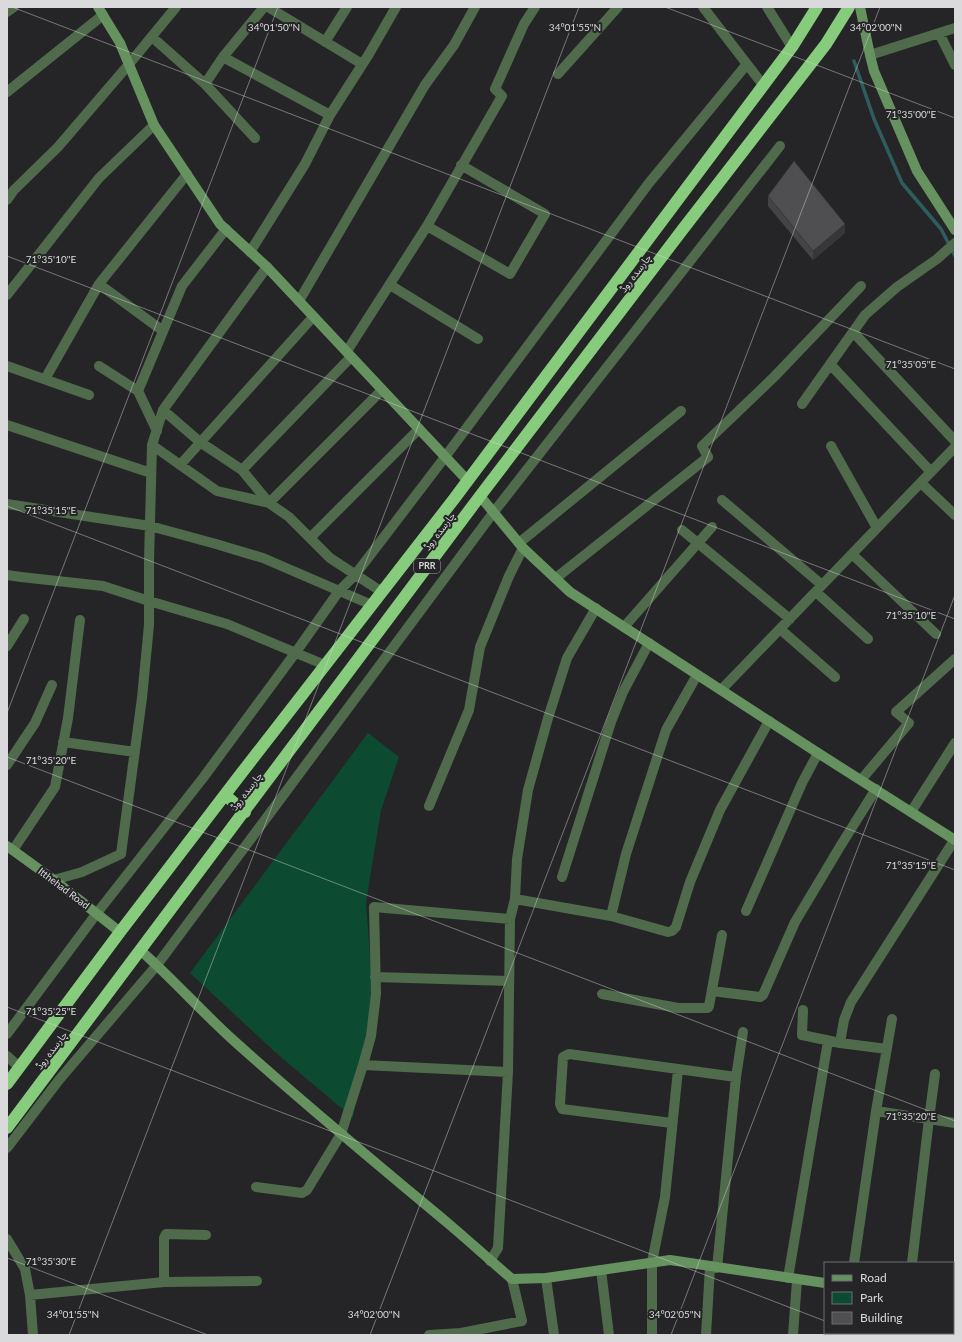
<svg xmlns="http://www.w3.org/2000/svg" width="962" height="1342" viewBox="0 0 962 1342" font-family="Lato,'Noto Sans Arabic',sans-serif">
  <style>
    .green { fill: #0c4a32 }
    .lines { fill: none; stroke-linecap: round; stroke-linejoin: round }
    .stream { stroke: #2e5d5e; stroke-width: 3.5 }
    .street { stroke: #4f6b4b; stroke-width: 10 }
    .secondary { stroke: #669260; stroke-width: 10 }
    .highway { stroke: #87cc7d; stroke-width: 12 }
    .wall { fill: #444447 }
    .shaded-wall { fill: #373739 }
    .building { fill: #4f4f52; stroke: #373739 }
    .ticks { fill: none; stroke: #dadadc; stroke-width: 1; stroke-opacity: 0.45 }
    .labels { text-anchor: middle; stroke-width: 4; stroke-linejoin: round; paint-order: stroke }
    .shield { fill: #252528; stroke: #a4a4a6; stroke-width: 1 }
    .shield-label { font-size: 9px; font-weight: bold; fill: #dadadc }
    .street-label { font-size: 10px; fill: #dadadc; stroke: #252528 }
    .ticks-label { font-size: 10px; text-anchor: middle; fill: #dadadc; stroke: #252528; stroke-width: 4; stroke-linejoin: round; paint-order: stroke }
  </style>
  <rect width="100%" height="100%" fill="#252528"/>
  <!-- green -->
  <path class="green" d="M368,733L399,757L381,810L366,903L373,996L353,1118L275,1052L190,973Z"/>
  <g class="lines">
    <!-- stream -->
    <path class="stream" d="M854,61L874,119L902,183L941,229L955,256"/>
    <!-- street -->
    <path class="street" d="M268,7L362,64
      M703,7L763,85
      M767,7L792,47
      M7,12L14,7
      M939,33L955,65
      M152,37L205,84L255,138
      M325,42L347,7
      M870,55L955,28
      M223,57L330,115
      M558,74L618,7
      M205,84L223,57L264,7
      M7,92L103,15
      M7,200L14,190L58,147L130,63L176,7
      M427,226L510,274L545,214L461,165
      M250,252L305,164L330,115L369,54L396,7
      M99,284L163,331
      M390,285L478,339
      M7,295L99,178L154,125
      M299,301L425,85L454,45L475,7
      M853,332L955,441
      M347,351L427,226L502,96L495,89L524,24L535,7
      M351,357L242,470L269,503L382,390
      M830,364L931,472
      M7,366L89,395
      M99,366L138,391
      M45,379L99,284L187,174
      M802,404L865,315L897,287L937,259L955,243
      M7,425L151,473
      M157,431L138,391L182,286L226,229
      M152,445L217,491L269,503L289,517L330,558L382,592
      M831,446L877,528
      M180,465L313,317
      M242,470L200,442L163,410L267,267
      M921,483L955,515
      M722,500L822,585
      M7,504L150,526L216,544L263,558L372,605
      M682,530L790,619
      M310,538L419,429
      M519,543L681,411
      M852,554L936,634
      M7,575L21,577L103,586L149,601L227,624L325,665
      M556,578L708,457L702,446L774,377L861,286
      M816,592L868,639
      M624,627L712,527
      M780,629L835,677
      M7,646L24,619
      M721,690L955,447
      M63,742L135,752
      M7,765L35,723L52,685
      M861,780L909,723L896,712L955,659
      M429,806L469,710L480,647L509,576L523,548
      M911,812L955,743
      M13,850L55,787L68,718L80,620
      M562,877L611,722L623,692L649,643
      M54,880L82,872L121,854L142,698L149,625V561L152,445L163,410
      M515,899L517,859L528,790L548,718L567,658L596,608
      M746,911L802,783L818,753
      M611,916L668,932L672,931L676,927L690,882L720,810L769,721
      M375,977L509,981
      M712,991L760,997L763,995L795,922L841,845L876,789
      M602,994L678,1008H708L709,1006L722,935
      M803,1010L802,1035L840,1043L887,1049
      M7,1034L97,913L203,778L296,652L339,591L355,575L445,457L649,183L747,64
      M840,1043L844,1020L851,1002L955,839
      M7,1056L19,1067
      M363,1065L508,1072
      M876,1111L955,1123
      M672,1123L562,1109L560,1104L563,1057L569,1054L736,1077
      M7,1148L59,1080L157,965L493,513L780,146
      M256,1187L302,1193L307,1190L341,1134L363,1065L371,1036L376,994L374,907L510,919L515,899L611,916L626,854L666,730L697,675
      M7,1239L25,1269L30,1295L33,1335
      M490,1261L498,1248L508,1072L510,919
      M854,1263L876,1111L892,1019
      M912,1263L929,1119L935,1074
      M717,1268L736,1077L743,1032
      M601,1270L609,1335
      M546,1278L554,1335
      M788,1278L828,1041
      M164,1282V1238L166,1234L206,1235
      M30,1295L164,1282L257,1281
      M429,1335L461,1333L522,1321L512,1279
      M652,1335V1262L665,1197L678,1070
      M706,1335L710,1267
      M793,1335L797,1280
      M868,1335V1333
      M915,1335V1333"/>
    <!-- secondary -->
    <path class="secondary" d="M98,7L120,43L154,125L220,224L267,267L468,481
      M860,7L870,55L874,71L917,171L955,230
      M480,496L523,548L570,592L818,753L955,840
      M7,846L54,880L120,932
      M140,950C172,978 200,1010 232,1039C303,1103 377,1164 450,1225C471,1243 491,1261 512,1279L546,1278L670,1260L825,1283
      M953,1285H955"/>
    <!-- highway -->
    <path class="highway" d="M225,795L245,812
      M7,1084L120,932L240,775L454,499L792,47L817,7
      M7,1128L480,496L683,229L826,44L849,7"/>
  </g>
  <!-- wall -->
  <path class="wall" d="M768,196L845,233L813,260L768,206Z"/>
  <!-- shaded-wall -->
  <path class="shaded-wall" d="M845,224V233L813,260V251Z"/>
  <!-- building -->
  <path class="building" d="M794,161L845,224L813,251L768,196Z"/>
  <!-- ticks -->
  <path class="ticks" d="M12,7L955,369M665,7L955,118M7,256L955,619M7,506L955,870M7,713L278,7M7,757L955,1121M7,1007L825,1321M7,1258L208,1335M856,1333L861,1335M69,1335L579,7M370,1335L880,7M671,1335L955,595"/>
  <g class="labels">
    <!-- shield labels -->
    <rect class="shield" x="414" y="559" width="26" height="14" rx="3"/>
    <g class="shield-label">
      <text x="427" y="569">PRR</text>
    </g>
    <!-- street labels -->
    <g class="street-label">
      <text transform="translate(635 273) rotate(-53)" y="4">چارسدہ روڈ</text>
      <text transform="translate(439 531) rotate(-53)" y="4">چارسدہ روڈ</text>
      <text transform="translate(246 791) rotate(-53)" y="4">چارسدہ روڈ</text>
      <text transform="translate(64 888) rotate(37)" y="4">Itthehad Road</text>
      <text transform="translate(51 1050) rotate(-53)" y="4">چارسدہ روڈ</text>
    </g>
  </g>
  <g class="ticks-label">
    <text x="575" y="31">34°01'55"N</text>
    <text x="876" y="31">34°02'00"N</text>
    <text x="274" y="31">34°01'50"N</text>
    <text x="911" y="118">71°35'00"E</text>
    <text x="51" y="263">71°35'10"E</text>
    <text x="911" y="368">71°35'05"E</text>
    <text x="51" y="514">71°35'15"E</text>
    <text x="911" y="619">71°35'10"E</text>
    <text x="51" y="764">71°35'20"E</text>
    <text x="911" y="869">71°35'15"E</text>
    <text x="51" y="1015">71°35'25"E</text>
    <text x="911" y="1120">71°35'20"E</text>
    <text x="51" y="1265">71°35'30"E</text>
    <text x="73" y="1318">34°01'55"N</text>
    <text x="374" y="1318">34°02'00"N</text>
    <text x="675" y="1318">34°02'05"N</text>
  </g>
  <!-- border -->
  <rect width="962" height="1342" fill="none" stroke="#dadadc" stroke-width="16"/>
  <!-- legend -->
  <rect x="824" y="1262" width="130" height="72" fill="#252528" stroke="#6d6d70"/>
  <rect x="832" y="1275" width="20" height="6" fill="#669260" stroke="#6d6d70"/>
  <text x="860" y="1282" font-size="12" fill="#dadadc">Road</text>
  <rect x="832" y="1292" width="20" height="12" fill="#0c4a32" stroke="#6d6d70"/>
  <text x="860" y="1302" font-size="12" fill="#dadadc">Park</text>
  <rect x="832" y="1312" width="20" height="12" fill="#4f4f52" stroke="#6d6d70"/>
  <text x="860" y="1322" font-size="12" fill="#dadadc">Building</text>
</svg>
